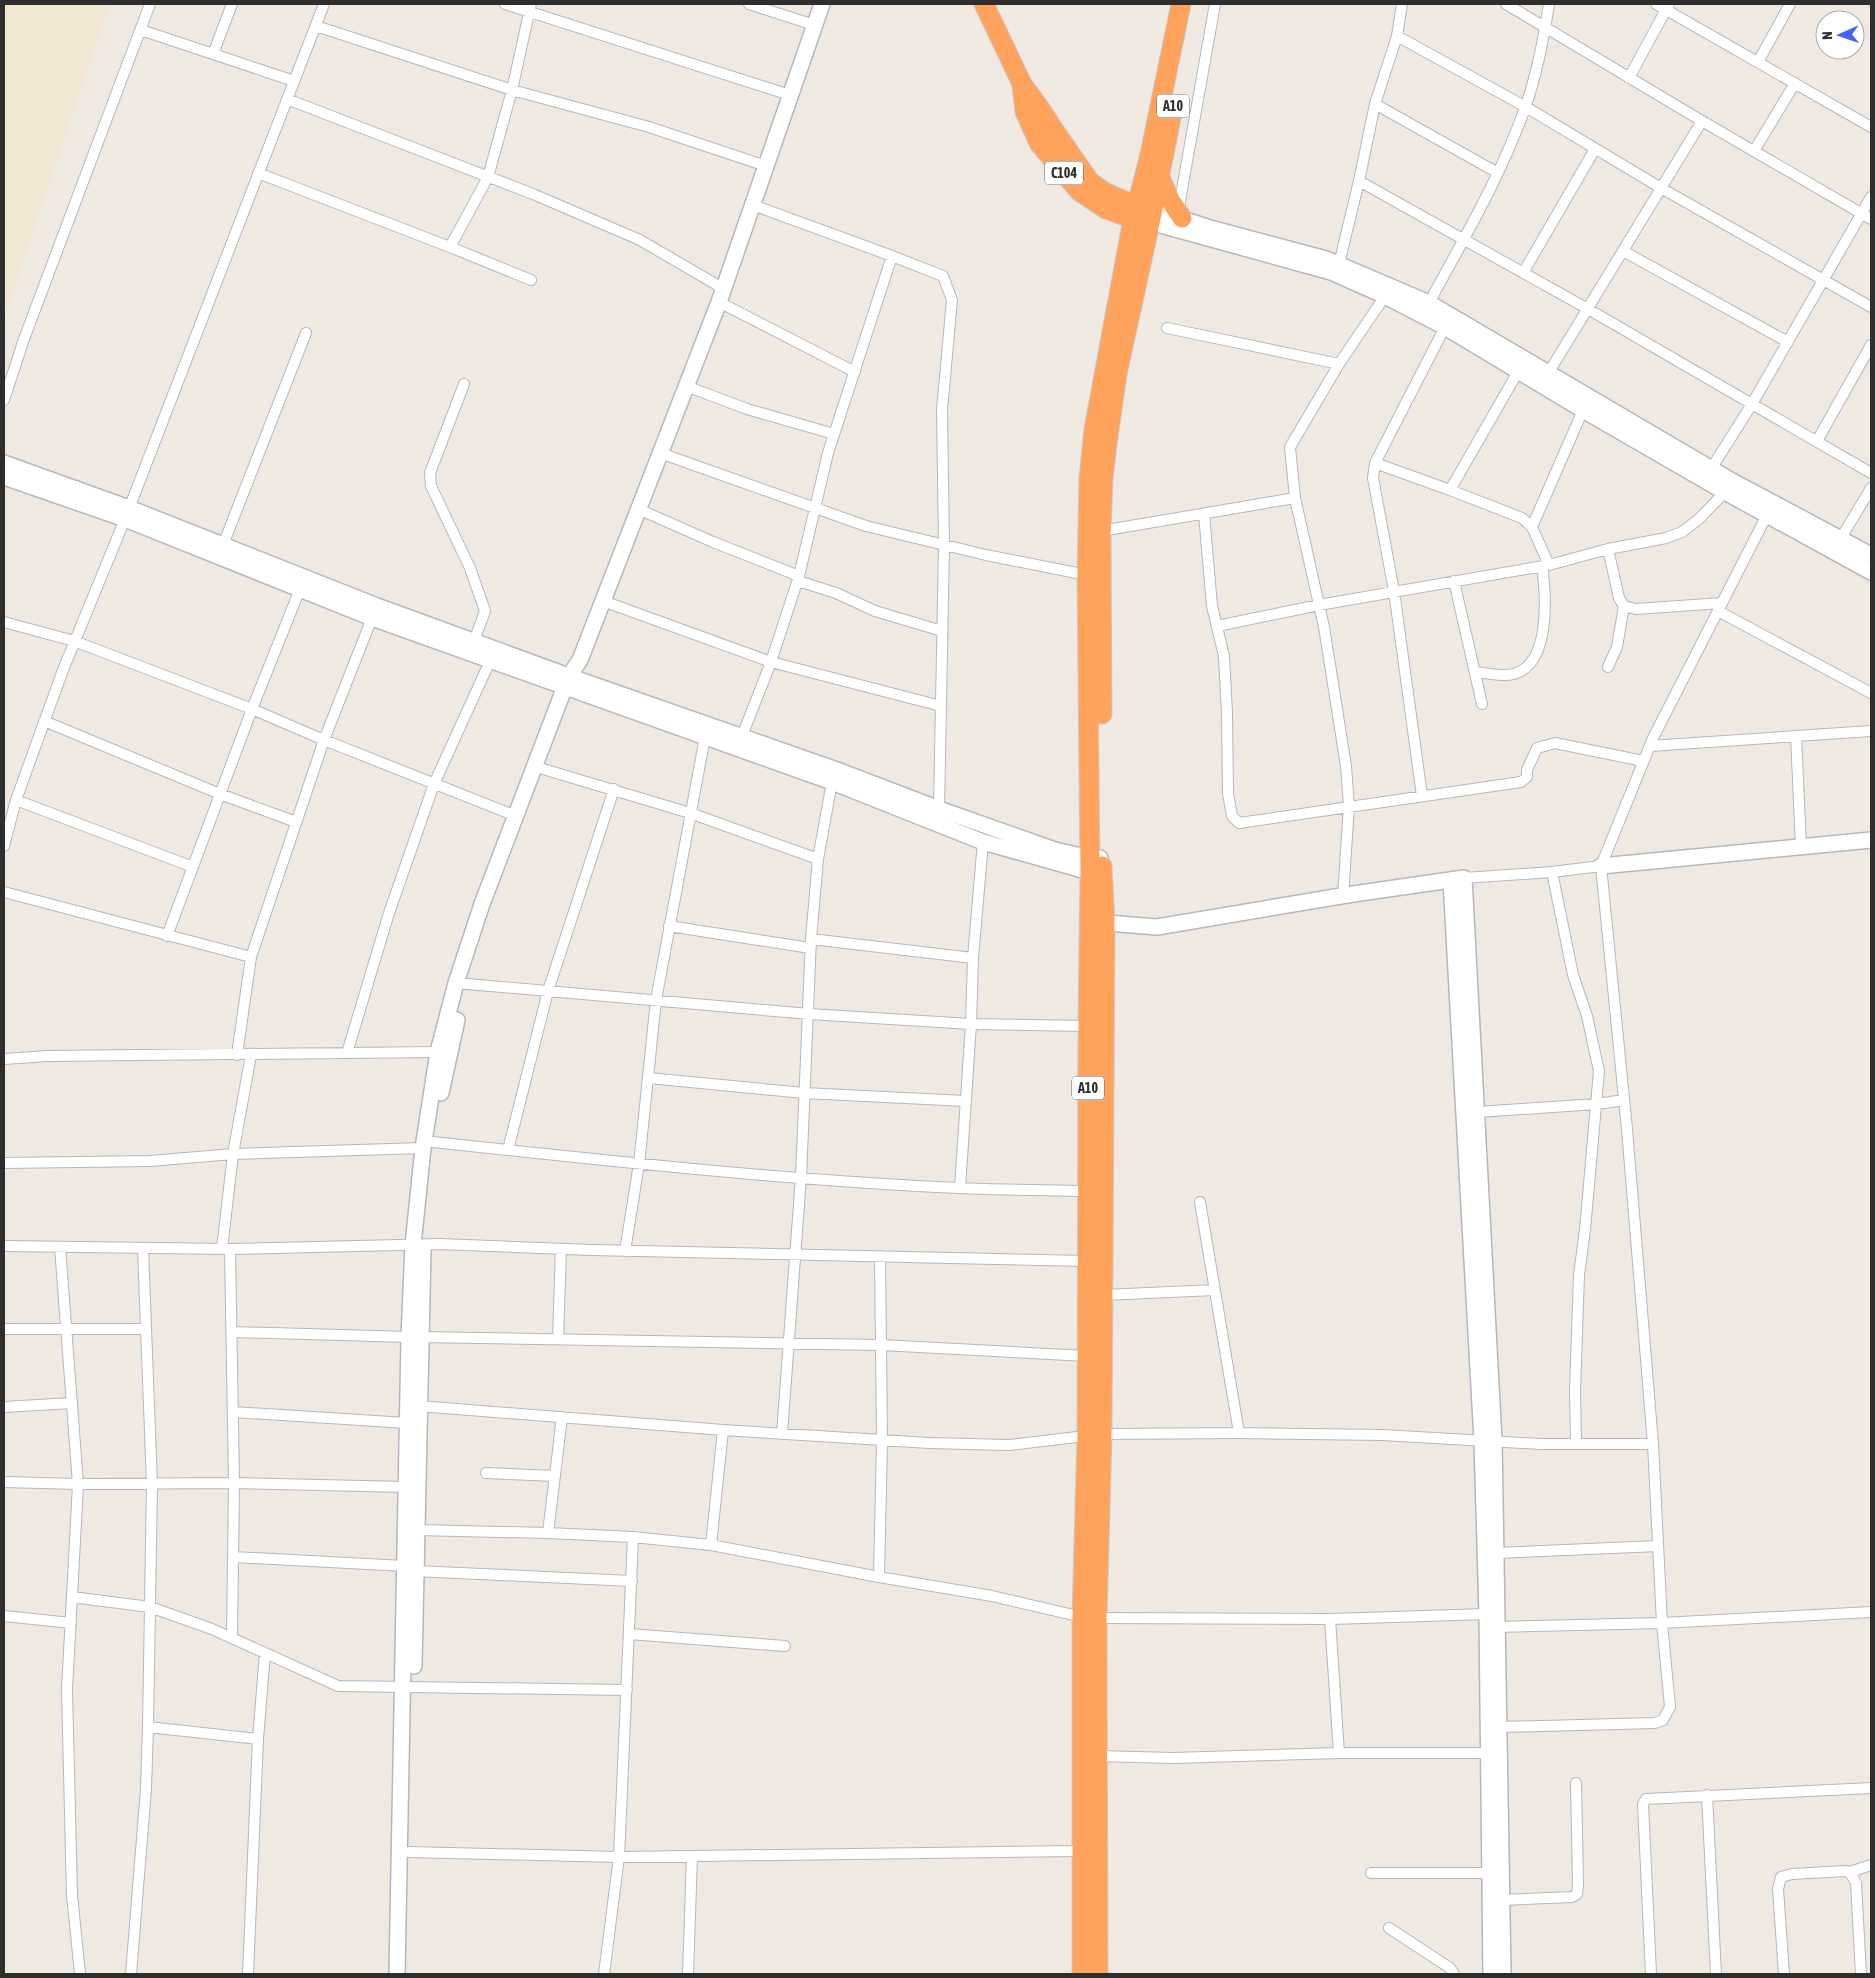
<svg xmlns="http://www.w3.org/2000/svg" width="1875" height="1978" viewBox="0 0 1875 1978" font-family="'Asap Condensed',sans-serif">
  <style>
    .education { fill: #f0e6d1 }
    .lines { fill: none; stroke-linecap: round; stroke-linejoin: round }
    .street-casing { stroke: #b4b7c1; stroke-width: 12 }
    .secondary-casing { stroke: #b4b7c1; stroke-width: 18 }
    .highway-casing { stroke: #c9c9c9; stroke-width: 21 }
    .street { stroke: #fff; stroke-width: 10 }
    .secondary { stroke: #fff; stroke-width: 15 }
    .highway { stroke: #ffa35c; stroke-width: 19 }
    .labels { text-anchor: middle; stroke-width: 4; stroke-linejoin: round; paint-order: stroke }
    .shield { fill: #fff; stroke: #6d6d6d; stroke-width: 1 }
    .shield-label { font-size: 14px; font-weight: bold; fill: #2e2e2e }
  </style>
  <rect width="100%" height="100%" fill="#efe9e1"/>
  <!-- education -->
  <path class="education" d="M4,4H110L4,318Z"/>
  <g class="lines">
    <!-- street casing -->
    <g class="street-casing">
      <path id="street" d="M505,4L790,95
        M749,4L814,25
        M1506,4L1702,121L1871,219
        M1656,4L1871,127
        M316,26L512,90L649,127L766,166
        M141,30L294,81
        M1397,36L1526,107L1661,188L1871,307
        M213,54L232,4
        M1758,62L1790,4
        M1629,78L1669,4
        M287,99L533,194L640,240L724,289
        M1375,104L1498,173
        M1754,151L1795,83
        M258,173L450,247L531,280
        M1359,181L1588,309L1871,473
        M753,205L892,256L943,276L952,300L942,410L944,545L939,809
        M1178,212L1215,4
        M450,247L488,177L512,90L531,4
        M1623,251L1788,342
        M1339,264L1359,181L1375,104L1397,36L1402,4
        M1523,273L1595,149
        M719,302L855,372
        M1429,303C1463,240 1501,176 1525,108C1536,77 1544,37 1549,4
        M1167,328L1339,364
        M1549,372L1702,121
        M464,384L430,473L431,486L470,568L485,611L474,641
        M686,386L747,409L834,434
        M4,400L24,339L150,4
        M1817,441L1871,345
        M660,453L866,526L986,555L1087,575
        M1375,463L1450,490L1522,518L1532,527L1549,565
        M1711,469L1752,404L1871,197
        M1450,490L1519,370
        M638,509L713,542L799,576
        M1204,514L1212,606L1224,656L1227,713L1228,794L1232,816L1239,823L1521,782L1527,777V770L1537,748L1555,743L1643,761
        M1532,527L1583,410
        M1101,531L1295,498
        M1841,538L1871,488
        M223,545L306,333
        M1608,549L1619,598L1624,606L1636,609L1722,603
        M798,581L836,593L875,611L942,631
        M1454,581L1482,704
        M603,601L771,662L941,706
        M1718,611L1871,693
        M4,622L74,641L252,709L324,740L516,816
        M1217,626L1319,605L1549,565L1608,549L1666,538L1682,532L1699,519L1725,492
        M1608,667L1617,647L1624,606
        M1475,672C1489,673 1508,679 1521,671C1550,655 1546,594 1542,566
        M44,721L220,794L296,822
        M742,736L771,662L799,576L828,453L892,256
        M1796,736L1801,846
        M1650,746L1871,731
        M543,769L690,813L818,859
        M1422,796L1394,591L1373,478L1375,463L1445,327
        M16,800L193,867
        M4,846L16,800L63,670L125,519L324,4
        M1552,872L1601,866
        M1464,878L1552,872L1573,975L1587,1016L1599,1071L1585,1230L1579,1275L1575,1391L1576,1443
        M4,892L251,957
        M1343,896L1349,806L1346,766L1324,627L1295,498L1290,447L1339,364L1385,296
        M669,926L810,948
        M167,936L252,709L302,584
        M811,939L973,958
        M456,983L809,1014L971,1024L1088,1026
        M347,1053L389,913L434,784L491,659
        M237,1055L251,957L324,740L372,618
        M4,1059L47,1056L438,1052
        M649,1078L804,1093L966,1101
        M1477,1112L1597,1104L1624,1100
        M433,1142C608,1161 783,1180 959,1188C1002,1190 1045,1190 1088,1191
        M508,1150L548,991L614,789
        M4,1163L150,1161L233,1154L423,1148
        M960,1188L971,1024L973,958L983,842
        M1200,1202L1239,1433
        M4,1246L230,1249L440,1244L592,1250L1087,1261
        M60,1247L78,1484L67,1690L72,1895L80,1974
        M222,1249L233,1154L251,1055
        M230,1249L234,1483L232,1638
        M625,1251L639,1164L656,1000L705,737
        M1103,1295L1215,1290
        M4,1329H146
        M232,1332L409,1337
        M420,1337L881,1345L1087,1356
        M558,1339L561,1249
        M419,1406L723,1430L929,1443L1009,1445L1102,1434L1239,1433L1382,1435L1541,1444H1653
        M4,1407L72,1403
        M233,1412L407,1423
        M782,1434L801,1177L811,939L818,859L832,782
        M486,1473L555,1476
        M4,1482L78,1484L234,1483L406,1487
        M416,1530L548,1533L633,1537L711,1545L879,1577L992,1596L1082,1617
        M548,1533L562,1417
        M711,1545L723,1430
        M1496,1553L1658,1546
        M233,1557L405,1566
        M415,1571L632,1581
        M879,1577L882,1440L880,1256
        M72,1597L150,1607L212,1629L338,1686L627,1690
        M4,1616L71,1623
        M1097,1618L1330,1619L1487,1614
        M1330,1619L1339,1753
        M1498,1627L1662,1623L1871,1612
        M629,1634L785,1646
        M148,1727L258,1739
        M1500,1727L1655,1723L1663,1720L1670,1707L1662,1623L1653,1444L1627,1129L1601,866L1653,738L1769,511
        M1098,1756L1173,1758L1339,1753H1488
        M1707,1795L1716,1974
        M409,1852L619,1857L1082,1851
        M1850,1872L1856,1883L1861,1974
        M1371,1873H1490
        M1502,1900L1572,1897L1577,1894L1578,1885L1576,1783
        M1389,1928L1450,1968L1454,1974
        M131,1974L146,1789L148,1727L152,1484L143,1249
        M248,1974L258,1739L265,1653
        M604,1974L619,1857L633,1537
        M688,1974L692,1856
        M1651,1974L1643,1804L1646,1799L1871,1788
        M1784,1974L1778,1889L1781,1877L1792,1874L1845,1871L1850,1872L1871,1865"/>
    </g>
    <!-- secondary casing -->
    <g class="secondary-casing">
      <path id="secondary" d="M1153,209L1210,228L1326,259L1429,303L1732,481L1871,555
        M1150,222L1331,272L1385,296L1445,327L1583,410L1725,492L1871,572
        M4,463L129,508L377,606L574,678L837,770L939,809L1055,850L1090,858H1100
        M4,477L125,519L372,618L832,782L983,842L1090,872H1100
        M1601,866L1871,840
        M1451,880L1482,1441L1487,1614L1491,1974
        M1095,922L1157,927L1353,894L1464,878L1494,1441L1503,1974
        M441,1093L457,1020
        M414,1666L423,1249
        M397,1974L409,1337L413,1245L423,1148L438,1052L456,983L482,904L569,676L580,660L719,302L822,4"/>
    </g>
    <!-- highway casing -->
    <g class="highway-casing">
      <path id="highway" d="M984,4L1022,84L1039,107L1056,133L1090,182L1106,193L1137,206L1149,208
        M1022,85L1025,112L1039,143L1079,191L1106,209L1133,219L1145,222
        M1159,175L1170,200L1182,218
        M1102,714L1101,535L1103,478L1107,444L1117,374L1153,209L1173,108
        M1082,1974V1617L1087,1435L1088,1026L1090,872L1087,575L1089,478L1094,429L1133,219L1149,159L1181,4
        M1098,1974L1097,1618L1102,1434L1105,924L1102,866"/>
    </g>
    <!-- street -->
    <use href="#street" class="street"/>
    <!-- secondary -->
    <use href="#secondary" class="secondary"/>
    <!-- highway -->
    <use href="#highway" class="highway"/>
  </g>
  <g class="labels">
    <!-- shield labels -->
    <g class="shield">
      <rect x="1157" y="94.5" width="32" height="23" rx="4"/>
      <rect x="1045" y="161.5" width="38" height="23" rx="4"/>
      <rect x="1072" y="1076.5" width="32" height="23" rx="4"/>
    </g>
    <g class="shield-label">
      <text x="1173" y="111">A10</text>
      <text x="1064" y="178">C104</text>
      <text x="1088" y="1093">A10</text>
    </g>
  </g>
  <!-- border -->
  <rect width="1875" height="1978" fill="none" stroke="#2e2e2e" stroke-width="10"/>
  <!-- north arrow -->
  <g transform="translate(1840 35) rotate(268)"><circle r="24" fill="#ffffff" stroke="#ababab"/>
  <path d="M0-4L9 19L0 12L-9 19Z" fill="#4264fb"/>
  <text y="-8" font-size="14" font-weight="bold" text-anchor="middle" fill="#2e2e2e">N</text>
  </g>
</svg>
